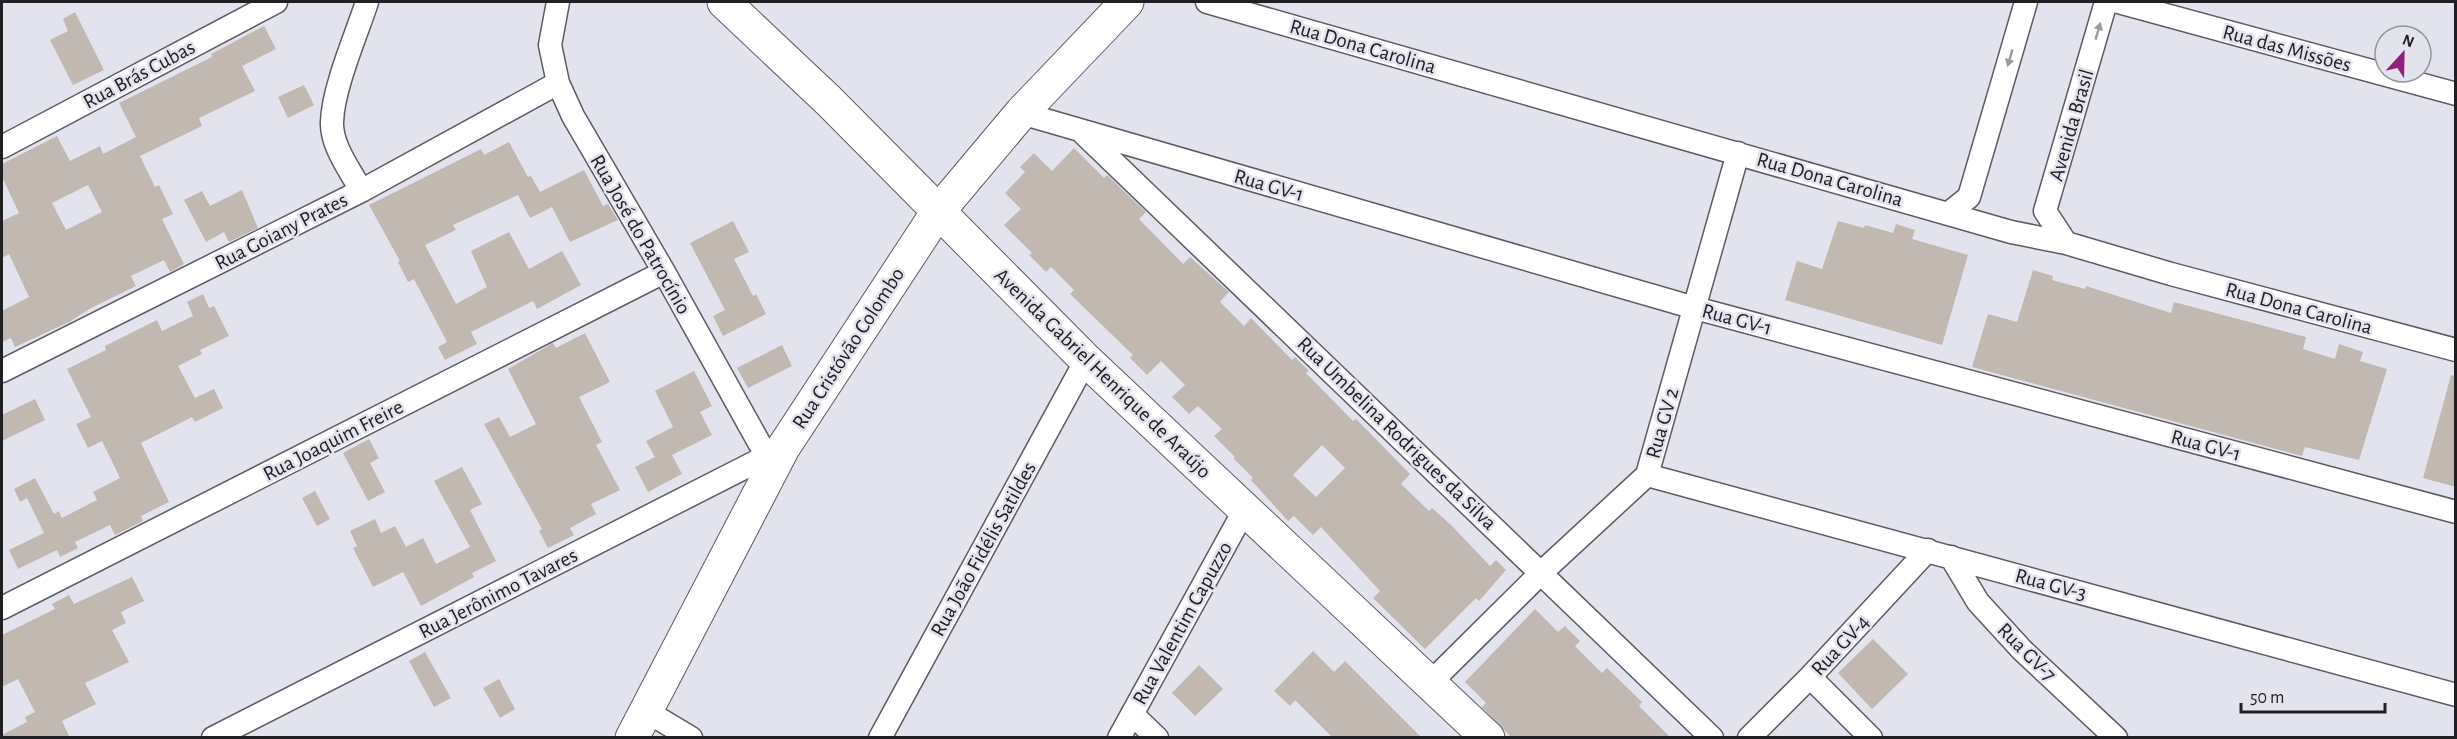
<svg xmlns="http://www.w3.org/2000/svg" width="2457" height="739" viewBox="0 0 2457 739" font-family="'Alegreya Sans',sans-serif">
  <style>
    .building { fill: #c1b8b2; fill-rule: evenodd }
    .lines { fill: none; stroke-linecap: round; stroke-linejoin: round }
    .street-casing { stroke: #5c5c65; stroke-width: 25 }
    .secondary-casing { stroke: #5c5c65; stroke-width: 35 }
    .street { stroke: #fff; stroke-width: 22 }
    .secondary { stroke: #fff; stroke-width: 33 }
    .oneway { fill: #9b9b9c }
    .labels { text-anchor: middle; stroke-width: 5; stroke-linejoin: round; paint-order: stroke }
    .street-label { font-size: 21px; fill: #202023; stroke: #e2e3ed }
  </style>
  <rect width="100%" height="100%" fill="#e2e3ed"/>
  <!-- building -->
  <path class="building" d="M75,12L104,70L73,85L50,40L68,31L63,19Z
    M264,26L276,49L242,66L255,91L199,118L202,126L140,156L155,187L159,185L173,214L162,219L184,264L170,272L164,260L131,276L136,286L91,308L69,322L15,347L11,338L2,342V311L29,297L9,254L2,258V221L19,213L2,177V164L57,136L70,161L100,146L103,154L136,137L119,103L212,57L211,54ZM88,185L102,212L66,230L52,203Z
    M304,85L314,105L288,118L278,97Z
    M509,142L528,177L531,176L540,192L584,170L603,206L608,204L618,220L570,242L552,207L530,218L518,195L453,225L456,230L425,245L456,304L487,287L471,251L509,232L529,269L562,251L581,285L537,309L533,301L471,332L477,344L445,360L438,347L447,342L414,279L408,282L398,262L400,261L369,205L481,149L484,155Z
    M1074,148L1104,178L1107,175L1146,212L1139,219L1183,264L1190,257L1229,292L1220,302L1244,326L1251,318L1292,360L1295,357L1309,371L1306,373L1353,421L1356,419L1369,432L1410,474L1401,484L1429,511L1432,508L1451,525L1490,566L1496,560L1506,570L1479,601L1476,598L1425,649L1373,598L1380,591L1321,527L1313,535L1294,516L1288,521L1251,480L1253,478L1233,458L1235,457L1214,436L1222,429L1198,406L1189,414L1172,397L1185,385L1161,361L1147,375L1130,358L1133,355L1070,294L1074,290L1051,267L1046,272L1029,255L1032,253L1004,225L1021,209L1005,193L1025,172L1020,167L1034,153L1052,171ZM1322,445L1345,468L1316,497L1293,475Z
    M242,190L258,228L229,242L224,232L206,242L184,200L202,191L210,206Z
    M733,221L749,252L734,259L753,296L756,294L766,314L723,336L713,316L725,310L690,243Z
    M1838,221L1864,228L1865,225L1893,233L1896,224L1915,230L1912,239L1968,255L1942,345L1785,300L1797,261L1822,269Z
    M2033,270L2053,276L2052,280L2085,289L2086,286L2171,313L2174,302L2306,337L2303,349L2335,359L2339,344L2363,352L2360,361L2387,369L2359,460L2305,447L2302,456L1972,367L1988,314L2017,322Z
    M203,294L209,308L214,306L229,336L200,350L202,354L178,366L195,398L214,389L223,408L195,422L192,417L141,443L169,502L141,516L143,521L115,535L110,525L75,542L78,548L60,557L57,550L18,569L9,550L44,533L27,498L20,502L14,489L35,478L54,514L59,511L62,518L97,500L93,492L120,478L102,441L88,448L76,424L91,417L67,369L106,350L105,346L157,320L162,331L193,316L187,302Z
    M585,333L610,382L579,397L602,442L596,445L620,490L591,504L596,514L570,528L574,535L548,548L539,531L542,529L484,424L499,417L510,437L536,424L508,369L553,343L556,348Z
    M782,345L792,366L748,388L737,368Z
    M694,371L712,406L700,412L712,435L672,455L682,474L648,492L635,467L655,457L646,441L673,427L655,391Z
    M2451,375L2456,376V487L2423,478Z
    M35,399L45,420L2,441V415Z
    M369,439L379,458L370,463L385,492L368,501L343,453Z
    M462,467L482,504L470,510L496,561L472,573L474,577L421,606L403,572L373,587L353,548L357,546L350,531L375,519L381,533L395,526L406,547L423,538L436,564L470,547L434,481Z
    M315,491L330,519L317,526L302,498Z
    M132,577L144,601L121,612L126,623L112,630L129,662L85,683L96,704L62,721L70,738H2V735L27,722L25,717L35,712L18,679L2,687V635L55,609L52,604L69,595L74,604Z
    M1535,609L1558,632L1565,626L1580,641L1575,646L1602,673L1607,668L1642,702L1639,706L1671,738H1512L1482,707L1486,703L1465,682Z
    M1873,639L1908,674L1872,709L1838,673Z
    M1313,651L1334,672L1345,661L1422,738H1333L1295,700L1290,706L1274,691Z
    M425,652L451,698L434,707L409,661Z
    M1199,665L1223,689L1195,716L1172,693Z
    M499,679L515,709L500,718L483,688Z"/>
  <g class="lines">
    <!-- street casing -->
    <g class="street-casing">
      <path id="street" d="M558,2L550,45L558,83L573,116L664,272L767,457
        M1207,2L2011,232L2066,243L2171,274L2456,350
        M2118,2L2456,94
        M1021,113L1695,308L2456,512
        M1083,133L1712,738
        M2,147L276,2
        M361,191C351,171 331,146 332,122C333,88 356,36 367,2
        M1949,213L1969,197L2026,2
        M2066,243L2045,211L2106,2
        M2,371L361,191L558,83
        M1647,475L2456,695
        M1951,557L1978,602L2022,650L2116,738
        M2,608L664,272
        M1810,677L1871,738
        M1431,682L1542,572L1647,475L1738,153
        M646,711L691,738
        M1132,714L1157,738
        M213,738L783,448
        M880,738L1086,360
        M1119,738L1245,509
        M1749,738L1810,677L1928,550"/>
    </g>
    <!-- secondary casing -->
    <g class="secondary-casing">
      <path id="secondary" d="M724,2L829,101L1086,360L1488,738
        M632,738L783,448L937,213L1021,113L1127,2"/>
    </g>
    <!-- street -->
    <use href="#street" class="street"/>
    <!-- secondary -->
    <use href="#secondary" class="secondary"/>
  </g>
  <!-- one-way arrows -->
  <defs><path id="oneway-solid" d="M-6-.8H1V-3.2L6.5 0L1 3.2V.8H-6Z" transform="scale(1.5)"/></defs>
  <g class="oneway">
    <use href="#oneway-solid" transform="translate(2098 31) rotate(-74)"/>
    <use href="#oneway-solid" transform="translate(2010 58) rotate(106)"/>
  </g>
  <g class="labels">
    <!-- street labels -->
    <g class="street-label">
      <text transform="translate(1363 46) rotate(16)" y="7">Rua Dona Carolina</text>
      <text transform="translate(2287 48) rotate(15)" y="7">Rua das Missões</text>
      <text transform="translate(139 74) rotate(-28)" y="7">Rua Brás Cubas</text>
      <text transform="translate(2071 125) rotate(-74)" y="7">Avenida Brasil</text>
      <text transform="translate(1830 179) rotate(16)" y="7">Rua Dona Carolina</text>
      <text transform="translate(1269 185) rotate(16)" y="7">Rua GV-1</text>
      <text transform="translate(281 231) rotate(-27)" y="7">Rua Goiany Prates</text>
      <text transform="translate(641 234) rotate(60)" y="7">Rua José do Patrocínio</text>
      <text transform="translate(2299 308) rotate(15)" y="7">Rua Dona Carolina</text>
      <text transform="translate(1737 319) rotate(15)" y="7">Rua GV-1</text>
      <text transform="translate(848 348) rotate(-57)" y="7">Rua Cristóvão Colombo</text>
      <text transform="translate(1103 373) rotate(44)" y="7">Avenida Gabriel Henrique de Araújo</text>
      <text transform="translate(1662 423) rotate(-74)" y="7">Rua GV 2</text>
      <text transform="translate(1397 433) rotate(44)" y="7">Rua Umbelina Rodrigues da Silva</text>
      <text transform="translate(333 440) rotate(-27)" y="7">Rua Joaquim Freire</text>
      <text transform="translate(2206 445) rotate(15)" y="7">Rua GV-1</text>
      <text transform="translate(983 549) rotate(-61)" y="7">Rua João Fidélis Satildes</text>
      <text transform="translate(2051 584) rotate(15)" y="7">Rua GV-3</text>
      <text transform="translate(498 593) rotate(-27)" y="7">Rua Jerônimo Tavares</text>
      <text transform="translate(1182 623) rotate(-61)" y="7">Rua Valentim Capuzzo</text>
      <text transform="translate(1840 645) rotate(-47)" y="7">Rua GV-4</text>
      <text transform="translate(2027 652) rotate(45)" y="7">Rua GV-7</text>
    </g>
  </g>
  <!-- border -->
  <rect width="2457" height="739" fill="none" stroke="#202023" stroke-width="6"/>
  <!-- north arrow -->
  <g transform="translate(2403 54) rotate(22)"><circle r="28" fill="#e2e3ed" stroke="#94959c" stroke-width="1.5"/>
  <path d="M0-4.5L10 22L0 15L-10 22Z" fill="#921f7e"/>
  <text y="-9" font-size="16" font-weight="bold" text-anchor="middle" fill="#202023">N</text>
  </g>
  <!-- scale -->
  <path d="M2241 703v9h144v-9" fill="none" stroke="#202023" stroke-width="3"/>
  <text x="2250" y="703" font-size="18" fill="#202023" stroke="#e2e3ed" stroke-width="4.5" paint-order="stroke">50 m</text>
</svg>
